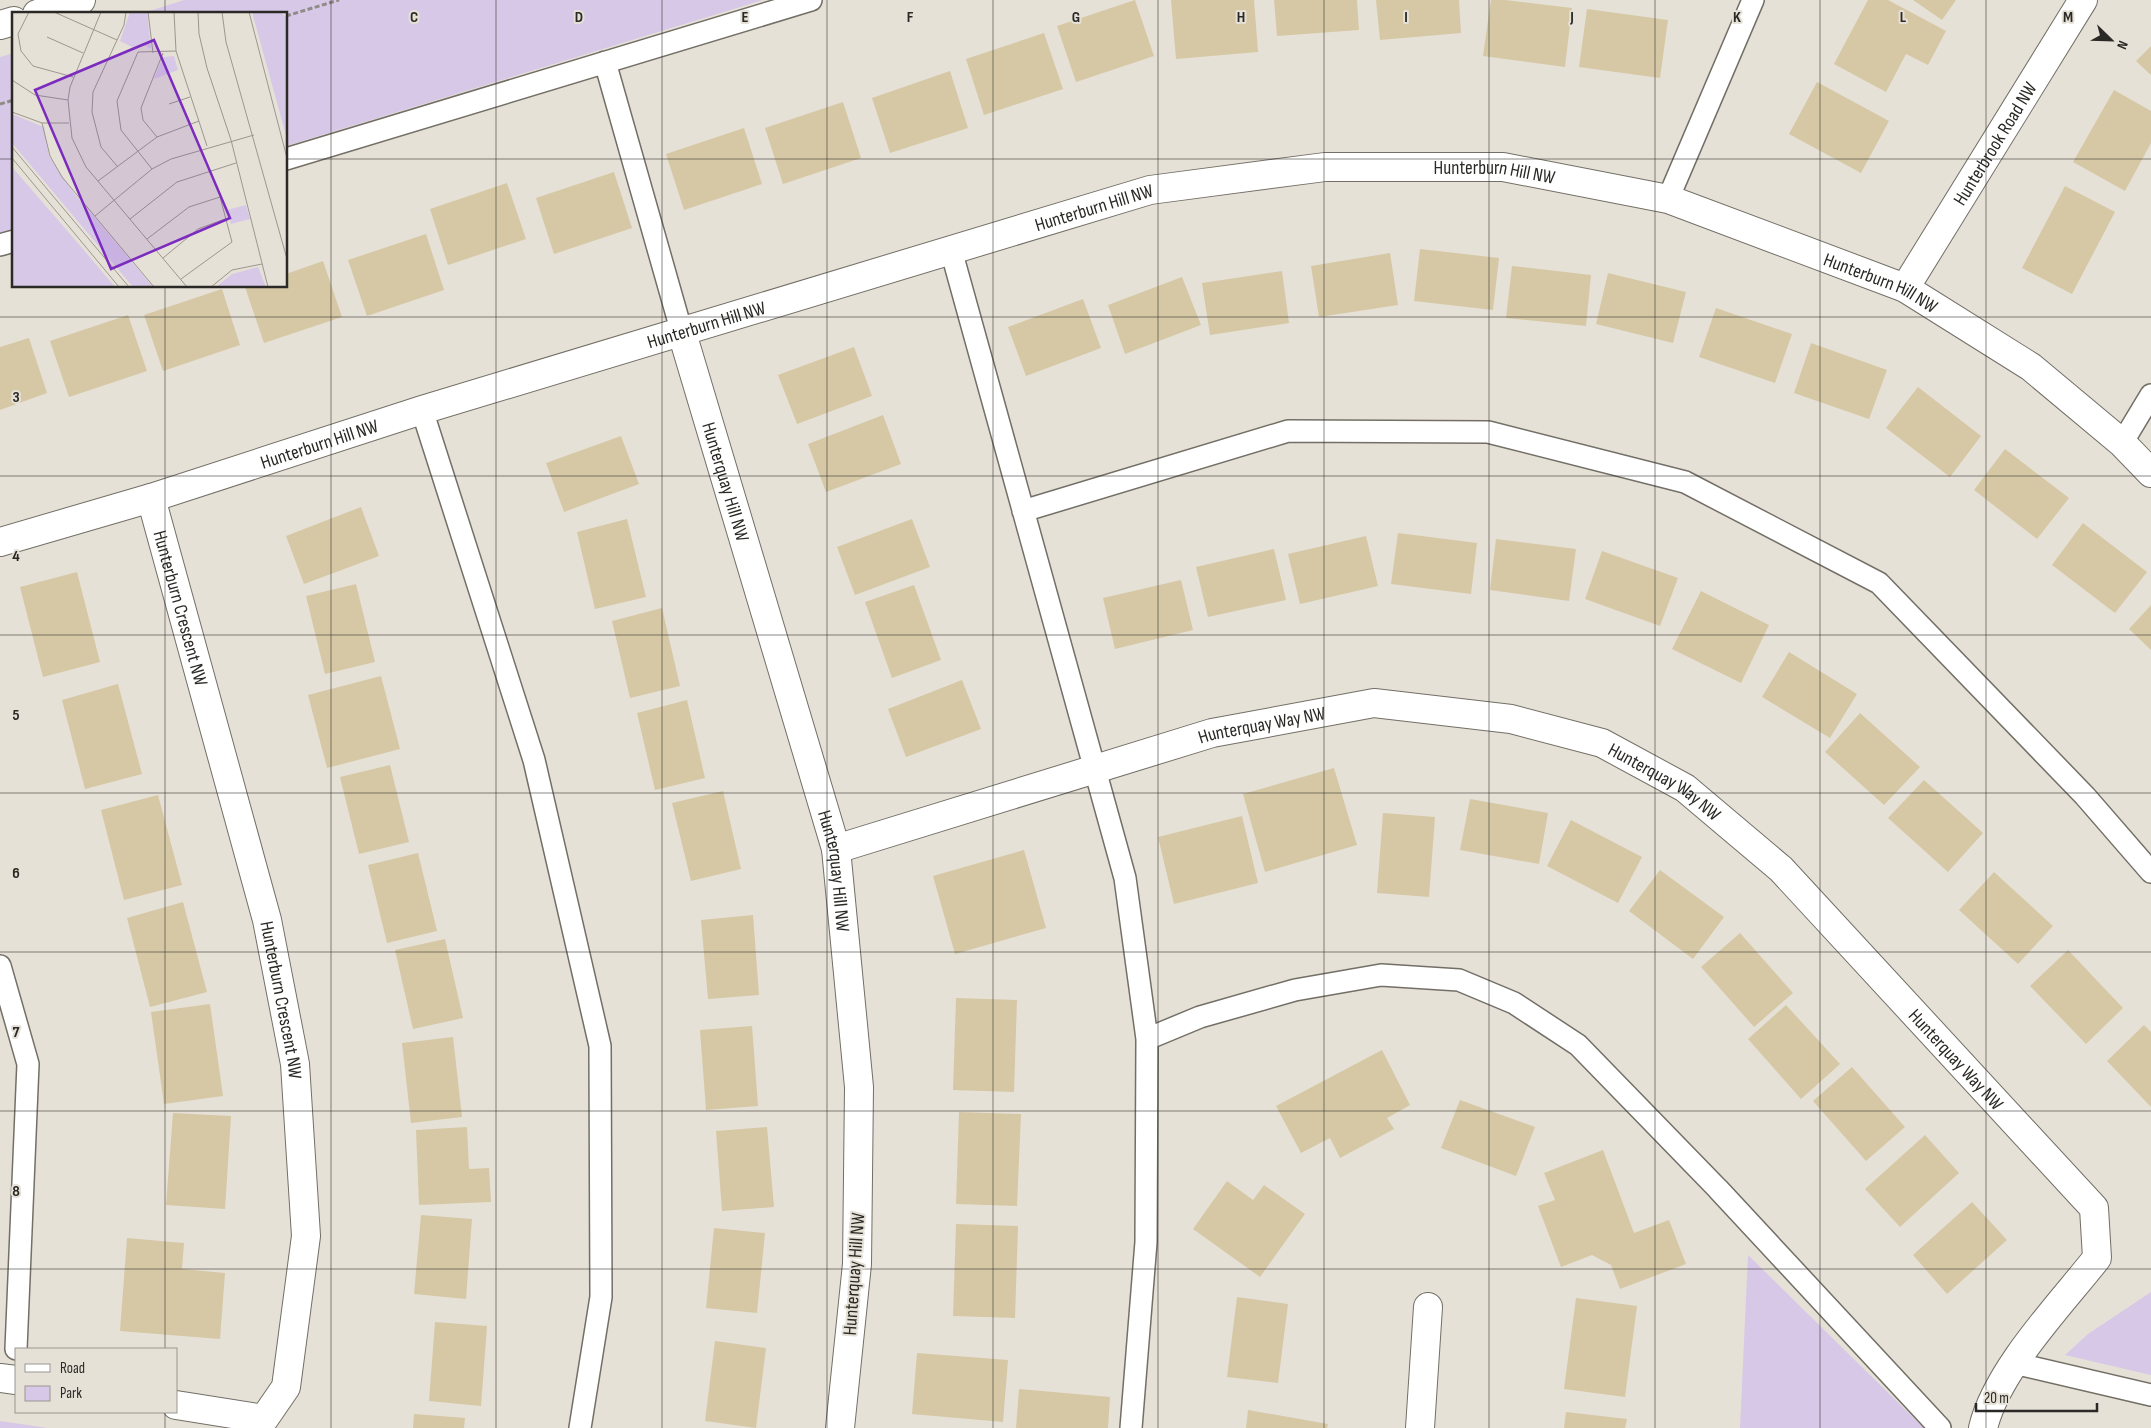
<svg xmlns="http://www.w3.org/2000/svg" width="2151" height="1428" viewBox="0 0 2151 1428" font-family="'Sofia Sans Condensed',sans-serif">
  <style>
    .green { fill: #d7c8e8 }
    .building { fill: #d6c8a5 }
    .lines { fill: none; stroke-linecap: round; stroke-linejoin: round }
    .service-casing { stroke: #736f66; stroke-width: 24 }
    .minor-casing { stroke: #736f66; stroke-width: 30 }
    .secondary-casing { stroke: #736f66; stroke-width: 30 }
    .path { stroke: #8f8c85; stroke-width: 3; stroke-dasharray: 5 2.5; stroke-linecap: butt }
    .service { stroke: #fff; stroke-width: 21 }
    .minor { stroke: #fff; stroke-width: 28 }
    .secondary { stroke: #fff; stroke-width: 28 }
    .grid { fill: none; stroke: #2a2925; stroke-width: 1; stroke-opacity: 0.55 }
    .labels { text-anchor: middle; stroke-width: 4; stroke-linejoin: round; paint-order: stroke }
    .street-label { font-size: 19px; fill: #2a2925; stroke: #e6e1d7 }
    .inset-road { fill: none; stroke: #9b9790; stroke-width: 1 }
    .view { fill: #7b2cbf; fill-opacity: 0.15; stroke: #7b2cbf; stroke-width: 2.5 }
    .inset-edge { fill: none; stroke: #2a2925; stroke-width: 2.5 }
    .grid-label { font-size: 16px; text-anchor: middle; font-weight: bold; fill: #2a2925; stroke: #e6e1d7; stroke-width: 4; stroke-linejoin: round; paint-order: stroke }
  </style>
  <rect width="100%" height="100%" fill="#e6e1d7"/>
  <!-- green -->
  <path class="green" d="M184,0H763L286,146V14H140Z
    M14,53V232L0,236V57Z
    M1748,1255L1924,1428H1740Z
    M2151,1292V1375L2065,1355L2088,1334Z
    M0,1421L48,1428H0Z"/>
  <!-- building -->
  <path class="building" d="M1135,0L1154,56L1076,82L1057,26Z
    M1171,0H1254L1258,52L1176,59Z
    M1274,0H1357L1359,30L1277,36Z
    M1376,0H1459L1461,33L1380,40Z
    M1491,0H1505L1572,8L1565,67L1483,56Z
    M1868,0H1888L1946,31L1928,65L1906,54L1886,92L1834,64Z
    M1913,0H1956L1942,20Z
    M1587,9L1668,20L1660,78L1579,67Z
    M1044,33L1063,89L984,115L966,59Z
    M2151,46V75L2136,61Z
    M950,71L968,128L890,153L872,98Z
    M1817,82L1889,121L1861,173L1789,134Z
    M2114,90L2151,111V143L2125,191L2073,162Z
    M843,102L861,158L783,184L765,128Z
    M744,128L762,184L684,210L666,154Z
    M614,172L632,228L554,254L536,198Z
    M507,183L526,239L448,265L430,209Z
    M2065,186L2115,212L2072,294L2022,268Z
    M426,234L444,290L367,316L348,260Z
    M1420,249L1499,258L1493,310L1414,301Z
    M1390,253L1398,305L1319,317L1311,266Z
    M323,261L342,317L264,343L245,287L286,286V274Z
    M1512,266L1591,275L1586,326L1506,318Z
    M1282,271L1289,323L1210,335L1202,283Z
    M1608,273L1686,292L1673,343L1596,324Z
    M1182,277L1201,325L1125,354L1108,305Z
    M222,289L240,345L163,371L144,315Z
    M1083,299L1101,348L1026,376L1008,327Z
    M1716,308L1792,334L1775,383L1699,357Z
    M128,315L147,371L69,397L50,341Z
    M29,338L47,393L0,410V347Z
    M1811,343L1887,370L1869,419L1794,393Z
    M854,347L872,396L797,424L778,375Z
    M1918,387L1981,436L1950,477L1886,428Z
    M883,415L901,464L826,492L808,444Z
    M621,436L639,484L564,512L546,463Z
    M2005,449L2069,498L2037,539L1974,490Z
    M361,507L379,556L304,584L286,536Z
    M627,519L646,597L595,609L577,532Z
    M912,519L930,567L855,595L837,547Z
    M2083,523L2147,572L2115,613L2052,565Z
    M1398,533L1477,543L1471,594L1391,584Z
    M1366,536L1378,586L1300,604L1288,554Z
    M1496,539L1576,549L1569,601L1490,590Z
    M1274,549L1286,600L1208,617L1196,567Z
    M1602,551L1678,578L1660,626L1585,599Z
    M77,572L100,662L43,677L20,587Z
    M1181,580L1193,630L1115,649L1103,598Z
    M356,584L375,662L325,674L306,596Z
    M914,585L941,660L892,678L865,602Z
    M1701,591L1769,625L1741,683L1672,649Z
    M2151,605V650L2129,629Z
    M662,608L680,686L630,698L612,621Z
    M1789,652L1857,694L1830,738L1762,697Z
    M381,676L400,749L327,768L308,695Z
    M962,680L981,729L906,757L888,709Z
    M118,684L142,774L85,789L62,700Z
    M687,700L705,778L655,790L637,713Z
    M1860,713L1920,767L1884,805L1825,752Z
    M390,765L409,842L359,854L340,777Z
    M1334,768L1357,845L1265,872L1243,794Z
    M1924,780L1983,833L1948,872L1888,818Z
    M723,791L741,869L691,881L672,803Z
    M158,795L182,885L124,900L101,810Z
    M1470,799L1548,813L1539,864L1460,850Z
    M1383,813L1435,817L1429,897L1377,893Z
    M1242,816L1258,883L1174,904L1158,837Z
    M1571,820L1642,857L1618,903L1547,866Z
    M1024,850L1046,928L955,954L933,876Z
    M418,853L437,931L387,943L368,865Z
    M1660,870L1724,917L1693,959L1629,911Z
    M1994,872L2053,926L2018,964L1959,910Z
    M183,902L207,992L150,1007L127,918Z
    M753,915L759,995L708,999L701,920Z
    M1740,933L1793,993L1754,1027L1701,967Z
    M445,939L463,1018L413,1029L395,950Z
    M2068,950L2123,1008L2086,1044L2030,986Z
    M956,998L1017,1000L1014,1092L953,1090Z
    M210,1004L223,1096L164,1104L151,1012Z
    M1786,1005L1840,1064L1801,1099L1748,1039Z
    M2144,1025L2151,1032V1107L2107,1061Z
    M752,1026L758,1106L706,1110L700,1030Z
    M453,1037L462,1117L411,1123L402,1043Z
    M1382,1050L1410,1105L1387,1118L1394,1129L1340,1158L1330,1138L1301,1153L1276,1106Z
    M1852,1067L1905,1127L1866,1161L1813,1101Z
    M1460,1100L1535,1127L1516,1176L1441,1148Z
    M959,1112L1021,1114L1017,1206L956,1204Z
    M173,1113L231,1116L225,1209L166,1205Z
    M467,1127L469,1169L489,1168L491,1202L419,1205L416,1130Z
    M767,1127L774,1207L722,1211L716,1131Z
    M1925,1135L1959,1173L1900,1227L1865,1189Z
    M1603,1150L1634,1233L1669,1220L1686,1264L1620,1289L1611,1265L1592,1255L1561,1267L1538,1206L1555,1200L1544,1173Z
    M1227,1181L1253,1200L1264,1185L1305,1214L1260,1277L1193,1229Z
    M1972,1202L2007,1240L1947,1294L1913,1255Z
    M421,1215L472,1219L466,1299L414,1294Z
    M956,1224L1018,1226L1015,1318L953,1316Z
    M714,1228L765,1233L757,1313L706,1308Z
    M127,1238L184,1243L182,1269L225,1273L220,1339L120,1331Z
    M1237,1297L1288,1304L1278,1383L1227,1377Z
    M1576,1298L1637,1306L1625,1397L1564,1389Z
    M435,1322L487,1326L481,1406L429,1401Z
    M715,1341L766,1348L756,1428L705,1421Z
    M917,1353L1008,1360L1003,1422L912,1414Z
    M1019,1389L1110,1397L1108,1428H1016Z
    M1248,1410L1328,1424L1327,1428H1246Z
    M1566,1412L1627,1419L1625,1428H1564Z
    M414,1414L465,1418L464,1428H413Z"/>
  <g class="lines">
    <!-- service casing -->
    <g class="service-casing">
      <path id="service" d="M605,62L682,333
        M286,159L811,0
        M1668,199L1753,0
        M0,245L14,241
        M951,250L1125,878L1147,1039L1146,1242L1131,1428
        M422,410L534,760L600,1046L601,1297L580,1428
        M2122,443L2151,395
        M1023,511L1288,431L1488,432L1685,482L1879,583L2085,796L2151,872
        M0,966L28,1064L16,1349
        M1147,1039L1200,1017L1295,990L1381,975L1459,980L1514,1003L1578,1045L1718,1189L1940,1428
        M2014,1363L2151,1395"/>
    </g>
    <!-- minor casing -->
    <g class="minor-casing">
      <g id="minor">
        <path id="s1" d="M1905,288L2083,0"/>
        <path id="s2" d="M682,333L836,849L859,1087L857,1264L840,1428"/>
        <path id="s3" d="M151,498L267,920L295,1064L306,1236L286,1387L264,1419L176,1405"/>
        <path id="s4" d="M0,542L151,498L422,410L1150,190L1325,167H1503L1668,199L1905,288L2031,367L2122,443L2151,473"/>
        <path id="s5" d="M836,849L1212,733L1374,703L1511,719L1602,743L1685,788L1781,869L2094,1208L2097,1258C2060,1305 1997,1370 1983,1428"/>
        <path d="M0,1378L16,1380"/>
        <path d="M1420,1428L1428,1307"/>
      </g>
    </g>
    <!-- secondary casing -->
    <g class="secondary-casing">
      <path id="secondary" d="M37,14L81,0
        M0,25L14,21"/>
    </g>
    <!-- path -->
    <path class="path" d="M286,16L339,0
      M0,104L14,100"/>
    <!-- service -->
    <use href="#service" class="service"/>
    <!-- minor -->
    <use href="#minor" class="minor"/>
    <!-- secondary -->
    <use href="#secondary" class="secondary"/>
  </g>
  <!-- grid -->
  <path class="grid" d="M165,0V14M331,0V1428M496,0V1428M662,0V1428M827,0V1428M993,0V1428M1158,0V1428M1324,0V1428M1489,0V1428M1655,0V1428M1820,0V1428M1986,0V1428M0,159H14M286,159H2151M165,286V1349M0,317H2151M0,476H2151M0,635H2151M0,793H2151M0,952H2151M0,1111H2151M0,1269H2151M165,1412V1428"/>
  <g class="labels">
    <!-- street labels -->
    <g class="street-label">
      <text dy="7" stroke="none"><textPath href="#s1" startOffset="170">Hunterbrook Road NW</textPath></text>
      <text dy="7" stroke="none"><textPath href="#s4" startOffset="1549">Hunterburn Hill NW</textPath></text>
      <text dy="7" stroke="none"><textPath href="#s4" startOffset="1144">Hunterburn Hill NW</textPath></text>
      <text dy="7" stroke="none"><textPath href="#s4" startOffset="1954">Hunterburn Hill NW</textPath></text>
      <text dy="7" stroke="none"><textPath href="#s4" startOffset="739">Hunterburn Hill NW</textPath></text>
      <text dy="7" stroke="none"><textPath href="#s4" startOffset="334">Hunterburn Hill NW</textPath></text>
      <text dy="7" stroke="none"><textPath href="#s2" startOffset="155">Hunterquay Hill NW</textPath></text>
      <text dy="7" stroke="none"><textPath href="#s3" startOffset="114">Hunterburn Crescent NW</textPath></text>
      <text dy="7" stroke="none"><textPath href="#s5" startOffset="444">Hunterquay Way NW</textPath></text>
      <text dy="7" stroke="none"><textPath href="#s5" startOffset="864">Hunterquay Way NW</textPath></text>
      <text dy="7" stroke="none"><textPath href="#s2" startOffset="560">Hunterquay Hill NW</textPath></text>
      <text dy="7" stroke="none"><textPath href="#s3" startOffset="519">Hunterburn Crescent NW</textPath></text>
      <text dy="7" stroke="none"><textPath href="#s5" startOffset="1269">Hunterquay Way NW</textPath></text>
      <text transform="translate(853 1274) rotate(-86)" y="7">Hunterquay Hill NW</text>
    </g>
  </g>
  <!-- overview -->
  <g transform="translate(12 12)">
    <rect width="275" height="275" fill="#e6e1d7"/>
    <path d="M118,0H135L139,37L130,32L122,36L108,29ZM240,0H269L275,6V127ZM162,44L166,58L142,67L151,45ZM0,102L32,115L37,144L61,180L141,275H121L0,131ZM0,155L71,237L103,275H0ZM234,193L238,207L219,212L215,198ZM246,255L254,275H204L220,262Z" fill="#d7c8e8"/>
    <path class="inset-road" d="M17,0L6,22L9,39L21,54L61,65M42,0L105,28M89,0L58,75L56,88L60,126L74,155L175,275M136,0L141,41M162,0L164,39L195,134M186,0L187,22L195,56L219,128L256,275M210,0L214,30L275,247M237,0L275,146M35,25L71,41M0,68L23,83L56,88M157,92L178,85M0,100L30,111H57M30,111L38,144L50,165L142,275M145,125L131,108L129,96L151,41M0,135L117,275M0,146L107,275M105,154L89,135L80,100L81,80L112,13L114,0M140,157L109,118L105,89L126,40L164,39M86,169L145,125L187,109M83,204L140,157L159,147L242,123M118,207L165,170L224,151M135,227L177,195L208,185L220,230L169,267M151,246L186,217L213,207M199,275L220,258L250,252"/>
    <path class="view" d="M142,28L218,206L99,257L23,78Z"/>
    <rect width="275" height="275" class="inset-edge"/>
  </g>
  <g class="grid-label">
    <text x="414" y="22">C</text>
    <text x="579" y="22">D</text>
    <text x="745" y="22">E</text>
    <text x="910" y="22">F</text>
    <text x="1076" y="22">G</text>
    <text x="1241" y="22">H</text>
    <text x="1406" y="22">I</text>
    <text x="1572" y="22">J</text>
    <text x="1737" y="22">K</text>
    <text x="1903" y="22">L</text>
    <text x="2068" y="22">M</text>
    <text x="16" y="402">3</text>
    <text x="16" y="561">4</text>
    <text x="16" y="720">5</text>
    <text x="16" y="878">6</text>
    <text x="16" y="1037">7</text>
    <text x="16" y="1196">8</text>
  </g>
  <!-- legend -->
  <rect x="15" y="1348" width="162" height="65" fill="#e6e1d7" stroke="#9b9790"/>
  <rect x="25" y="1364" width="25" height="8" fill="#ffffff" stroke="#9b9790"/>
  <text x="60" y="1373" font-size="15" fill="#2a2925">Road</text>
  <rect x="25" y="1386" width="25" height="15" fill="#d7c8e8" stroke="#9b9790"/>
  <text x="60" y="1398" font-size="15" fill="#2a2925">Park</text>
  <!-- north arrow -->
  <g transform="translate(2111 40) rotate(113)" stroke="#e6e1d7" stroke-width="4" paint-order="stroke">
  <path d="M0-4L9 19L0 12L-9 19Z" fill="#2a2925"/>
  <text y="-8" font-size="14" font-weight="bold" text-anchor="middle" fill="#2a2925">N</text>
  </g>
  <!-- scale -->
  <path d="M1976 1403v8h121v-8" fill="none" stroke="#2a2925" stroke-width="2.5"/>
  <text x="1984" y="1403" font-size="15" fill="#2a2925" stroke="#e6e1d7" stroke-width="4" paint-order="stroke">20 m</text>
</svg>
